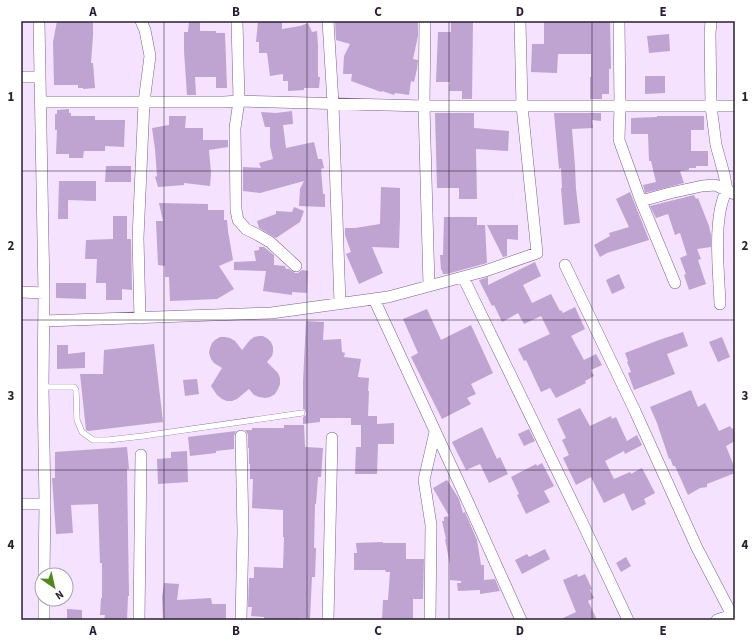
<svg xmlns="http://www.w3.org/2000/svg" width="756" height="641" viewBox="0 0 756 641" font-family="'Source Sans 3',sans-serif">
  <style>
    .building { fill: #bfa3d0 }
    .lines { fill: none; stroke-linecap: round; stroke-linejoin: round }
    .lane-casing { stroke: #7d628b; stroke-width: 6 }
    .street-casing { stroke: #7d628b; stroke-width: 12 }
    .lane { stroke: #fff; stroke-width: 5.5 }
    .street { stroke: #fff; stroke-width: 11 }
    .grid { fill: none; stroke: #2a1f30; stroke-width: 1; stroke-opacity: 0.55 }
    .neatline { fill: none; stroke: #2a1f30; stroke-width: 1.5 }
    .grid-label { font-size: 13px; text-anchor: middle; font-weight: bold; fill: #2a1f30 }
  </style>
  <rect width="100%" height="100%" fill="#f4e2fe"/>
  <!-- building -->
  <path class="building" d="M57,21H93V35L91,63H93L95,88L83,89V88H78V85H54L53,42Z
    M189,21H200V31H216V33H225L227,88H216V77H195L196,95H187L184,51V32H188Z
    M258,21H282V29L300,26L308,23L312,32L317,31L318,46V77H320L319,88H304V90L288,91V81H283V74L270,76L267,53H259V42H256Z
    M335,21H418V36L413,59L418,60L417,69L414,82L411,81L409,95L395,93L394,95L382,91L381,92L351,81L352,74H343L344,56L350,44L336,40Z
    M451,21H473L472,99H462V91H449L450,82H436L438,32H451Z
    M544,21H610L611,69H609V94H602V99H590V77H591V54H558L557,73L531,72L532,44H544Z
    M669,34L670,51L649,53L647,36Z
    M645,76H665V93L645,94Z
    M69,109V113H71V116H95V120H125L124,147L105,146V151H84L83,158H69V154H56L57,130H55V114H57V110Z
    M292,111L293,124L283,125L286,148L314,142L318,159H322L324,168L321,169L323,194H325V207L299,206L300,189L304,181L260,193L243,191V167L261,168L259,163L273,159L270,146V127H265L261,112L276,113Z
    M435,113H474V128L509,131L508,151L476,149L477,199H459V188H437Z
    M554,113H601V121L592,120L593,128L572,129L575,166L576,189L580,223L564,225L561,188H562L561,168L559,169Z
    M169,116H186L185,128H203V140H228V147L209,150L211,173L210,186L184,183V185L158,187L155,177L157,176L155,149L152,128L169,125Z
    M657,116H704V130H691V151H708V166H696V168H689V170L680,171L684,183L645,193L643,185L656,182L651,161H649L648,134H631V118L657,117Z
    M106,166H131V182H105Z
    M59,181H96V201L68,200V219H58Z
    M381,187L400,188V217L399,248L372,247L383,273L359,284L346,254L351,252L345,235V228H355L380,224Z
    M630,192L649,240L607,253L600,257L594,245L610,236L609,233L629,227L616,199Z
    M694,195L696,199L698,198L709,226L711,235V247L697,249L701,259L698,260L706,284L689,290L684,275L686,274L680,258L687,255L680,233L675,235L668,214L656,218L650,206Z
    M159,203L208,204V210H224V220H227L228,231L233,260L219,266L234,289L217,299L170,301L169,277H165V266L158,265L156,221H163Z
    M294,207L304,211L300,222L276,238L259,228L257,221L276,214V211L292,212Z
    M113,216H127V239H131L132,290L122,289V300H106V283H96L97,259H85L86,240L113,239Z
    M444,217H477V225H485L487,263L447,274H443L442,270H441L440,255H443Z
    M487,225H518V240L507,239V256L503,257Z
    M259,247H264L274,255V265L285,266L286,269H289L295,273H298L302,270L308,271L307,293L292,292V295L263,291L266,271L234,270V262L256,261L254,251L259,250Z
    M535,262L541,276L523,285L532,303L551,294L560,311L561,310L563,313L575,307L585,329L571,336L584,360L596,354L602,365L591,370L594,376L585,381L586,383L556,398L550,388L541,392L526,360L524,361L518,349L550,334L541,316L524,324L518,313L502,322L494,305L492,306L479,280L488,277V285Z
    M619,274L625,288L612,294L606,280Z
    M56,283H86V299L56,298Z
    M427,309L441,340L471,325L493,373L471,384L476,394L467,398L471,404L442,419L411,357L418,353L403,319Z
    M306,321L324,322L323,340L341,339L342,352L345,353L344,357L361,359L358,377L369,378L368,391H369L368,416H377V424L394,423V444H378L377,474H355L356,447H361V425H351V418H320V422L303,424V417L306,415V413L305,410L303,409V381Z
    M683,332L688,346L667,354L675,374L634,390L628,373L631,372L627,362L628,361L625,353L659,340Z
    M259,336H263L268,339L271,342L273,347V352L272,356L267,362L278,373L280,378V384L278,389L275,394L270,397L265,398L259,397L254,395L249,389L237,399L232,401H227L222,399L217,395L211,386L222,368L214,363L211,359L209,353L210,348L212,343L215,340L220,337H225L230,338L235,341L242,350L250,340L254,337Z
    M722,337L730,357L718,362L709,342Z
    M154,344L163,422L88,431L86,430L80,374H103L104,350Z
    M57,345H68V354L85,352V368L57,369Z
    M197,379L199,394L185,396L183,380Z
    M691,390L698,407L705,403L719,431L730,426L732,429L735,427V441L726,446L735,469V473L707,484V487L700,488L688,495L675,466H673L670,458L669,459L657,423L650,407Z
    M580,408L590,426L611,416L612,419L616,417L627,441L637,435L642,445L625,454L624,451L605,461L614,479L630,472L631,474L642,468L655,493L644,499L646,504L632,511L624,493L604,503L591,477L576,485L563,458L569,455L562,440L566,438L557,419Z
    M284,425H304L305,447L323,448L321,477H318L316,504H315L314,548H316L315,577H312L310,619L299,618V620H264V617L251,616L252,607H248L249,578H254V567L283,568L284,537H283V510L252,508L253,479H250V464H249V448H248V435L247,433L245,430H252V428H284Z
    M482,427L497,459L500,457L508,474L489,483L480,464L466,470L452,442Z
    M529,429L535,441L524,446L518,434Z
    M236,431L234,436V449L216,451V453L190,456L188,437Z
    M127,447L129,469H127L129,596H128L127,620H104L105,615H100L101,598H102V563H100L98,504L71,505L73,533L56,534L52,478H55V452Z
    M187,451L188,482L158,484L157,459L171,458V452Z
    M542,463L554,486L544,491L550,502L526,514L517,495L519,494L511,477L536,464L537,466Z
    M447,480L459,499L463,513L465,512L477,540L481,565H484V580L495,579L500,591L480,594V590L458,591L457,583H461V581L450,580V565L445,539H446L442,521H444V517L449,516L433,488Z
    M383,542V543H406V559H424L423,599H413V620H382L383,600H388L390,572H386L385,570H354V553H357L356,543Z
    M545,549L550,559L522,574L515,560L527,554L529,557Z
    M626,557L631,566L621,572L616,563Z
    M577,574L578,577L585,574L592,589L590,590L594,598L588,601L597,620H559L576,612L563,580Z
    M164,583L179,584L177,600L211,598L212,604H226V620H163L162,597Z
    M67,609L82,610V620H67Z"/>
  <g class="lines">
    <!-- lane casing -->
    <g class="lane-casing">
      <path id="lane" d="M43,387H74L76,390L77,420L82,432L93,440H108L143,436L302,413"/>
    </g>
    <!-- street casing -->
    <g class="street-casing">
      <path id="street" d="M39,21L44,293L43,387L45,504L44,575
        M237,21L239,101L235,128L236,210L238,220L246,229L258,235L270,242L296,266
        M328,21L333,103L340,304
        M425,21L424,106L429,286
        M619,21L620,106L619,140L641,201
        M21,77H40
        M41,102H224L239,101L424,106H711L710,34L711,21
        M565,265L635,411L697,548L732,615
        M463,277L582,522L628,620
        M675,283L641,201L670,193L702,186L715,185L735,194
        M21,292L44,293
        M374,299L467,500L521,620
        M720,304C719,273 712,217 727,190L724,174L716,145L711,106H735
        M140,318L138,238L144,102L150,56L145,30L141,21
        M44,321L271,313L388,297L485,271L537,253L522,106L520,21
        M21,504H45
        M44,620V599
        M139,620L141,455
        M241,620L243,532L241,436
        M328,620L332,438
        M430,620L431,525L424,480L435,432
        M717,620L732,615H735"/>
    </g>
    <!-- lane -->
    <use href="#lane" class="lane"/>
    <!-- street -->
    <use href="#street" class="street"/>
  </g>
  <!-- grid -->
  <path class="grid" d="M164,21V620M307,21V620M449,21V620M592,21V620M21,171H735M21,320H735M21,470H735"/>
  <!-- border -->
  <rect width="756" height="641" fill="none" stroke="#ffffff" stroke-width="44"/>
  <!-- north arrow -->
  <g transform="translate(54 587) rotate(146)"><circle r="19" fill="#ffffff" stroke="#aaa5ac"/>
  <path d="M0-3L7 15L0 10L-7 15Z" fill="#53871f"/>
  <text y="-6" font-size="11" font-weight="bold" text-anchor="middle" fill="#2a1f30">N</text>
  </g>
  <rect x="22" y="22" width="712" height="597" class="neatline"/>
  <g class="grid-label">
    <text x="93" y="16">A</text>
    <text x="236" y="16">B</text>
    <text x="378" y="16">C</text>
    <text x="520" y="16">D</text>
    <text x="663" y="16">E</text>
    <text x="11" y="101">1</text>
    <text x="745" y="101">1</text>
    <text x="11" y="250">2</text>
    <text x="745" y="250">2</text>
    <text x="11" y="400">3</text>
    <text x="745" y="400">3</text>
    <text x="11" y="549">4</text>
    <text x="745" y="549">4</text>
    <text x="93" y="635">A</text>
    <text x="236" y="635">B</text>
    <text x="378" y="635">C</text>
    <text x="520" y="635">D</text>
    <text x="663" y="635">E</text>
  </g>
</svg>
